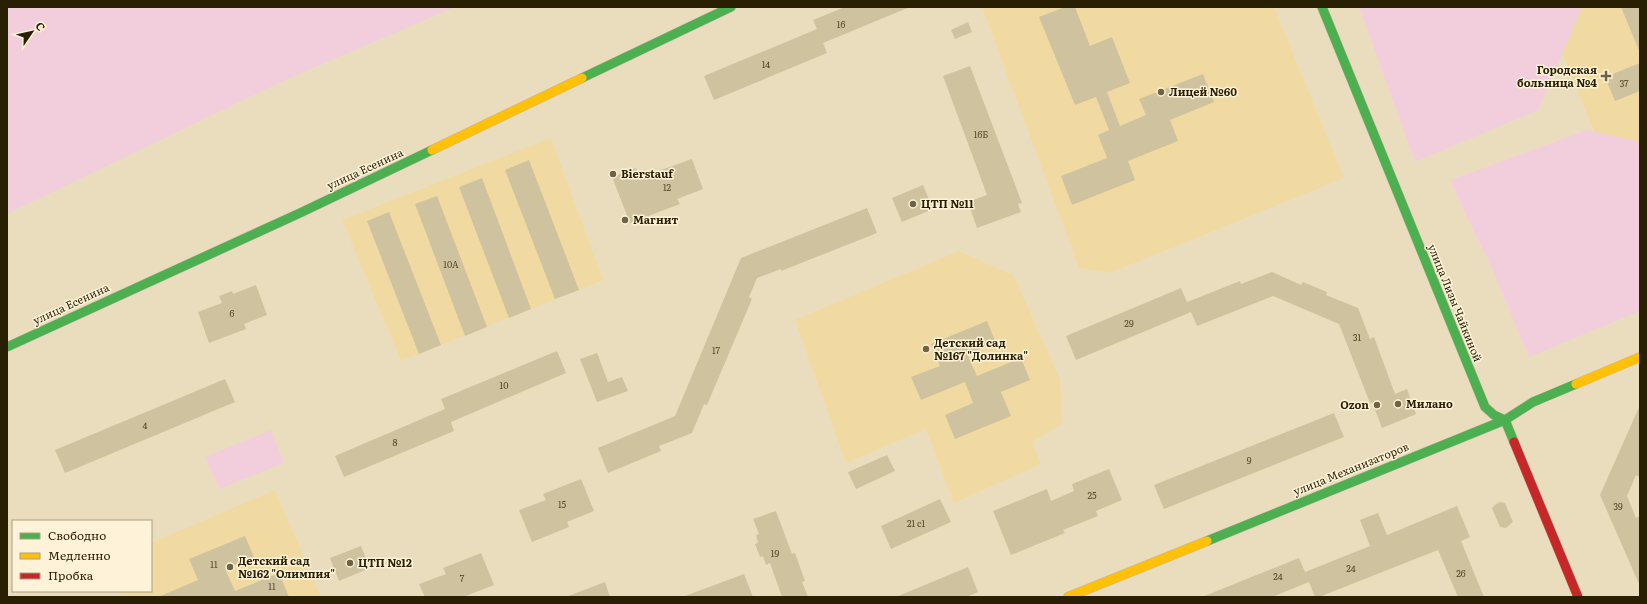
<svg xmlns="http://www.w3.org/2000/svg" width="1647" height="604" viewBox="0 0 1647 604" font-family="Literata,serif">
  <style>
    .built { fill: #f1daa1 }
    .green { fill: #f2cedc }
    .building { fill: #cfc29e }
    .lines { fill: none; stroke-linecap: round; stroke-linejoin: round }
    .fast-casing { stroke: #c1b69b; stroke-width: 10 }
    .slow-casing { stroke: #c1b69b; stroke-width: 10 }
    .jam-casing { stroke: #c1b69b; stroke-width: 10 }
    .fast { stroke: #4caf50; stroke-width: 9 }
    .slow { stroke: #ffc107; stroke-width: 9 }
    .jam { stroke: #c62828; stroke-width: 9 }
    .poi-dot { fill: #6d6244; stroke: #fef3d8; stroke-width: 1.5 }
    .labels { text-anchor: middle; stroke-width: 3; stroke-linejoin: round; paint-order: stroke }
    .number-label { font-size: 9px; fill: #524829 }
    .poi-label { font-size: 11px; font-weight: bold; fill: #291f02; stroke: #fef3d8; text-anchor: start }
    .street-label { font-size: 11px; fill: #291f02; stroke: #fef3d8 }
  </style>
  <rect width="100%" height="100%" fill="#eaddbe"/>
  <!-- built -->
  <path class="built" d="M982,7H1274L1344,178L1110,273L1079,268Z
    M1543,7H1640V146L1606,160Z
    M551,138L603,280L401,361L342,220Z
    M959,251L1014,276L1060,379L1062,424L1032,442L1041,464L954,503L926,429L846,463L795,320Z
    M275,490L321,597H122L119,591H151V543Z"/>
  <!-- green -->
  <path class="green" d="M7,7H455L283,81L7,214Z
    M1359,7H1582L1538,110L1415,162Z
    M1587,130L1640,142V311L1529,357L1490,264L1460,203L1451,180Z
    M271,430L284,463L219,489L205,457Z"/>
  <!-- building -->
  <path class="building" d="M845,7H910L823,43L827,53L714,100L704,76L817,29L813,20Z
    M1065,7H1075L1090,46L1112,37L1130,83L1107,92L1120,126L1146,115L1139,99L1203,74L1214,102L1170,120L1178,141L1128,161L1135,180L1072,205L1061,176L1107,158L1098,135L1109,130L1096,97L1075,105L1039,17Z
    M1621,7H1640V53Z
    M968,22L972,32L955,39L951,30Z
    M1640,63V91L1615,101L1605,77Z
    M970,66L1022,203L1018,204L1021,212L977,228L968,202L987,195L943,76Z
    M692,159L703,189L677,199L680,204L630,223L612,177L636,168L639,178Z
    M529,160L579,290L555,299L505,170Z
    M482,178L531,309L509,318L459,187Z
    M923,185L933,209L902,222L892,198Z
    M437,196L487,327L465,336L415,204Z
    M867,208L877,233L781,271V269L757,278L749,297L752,299L707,405L704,404L692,433L659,446L661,451L608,473L598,448L675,416L741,258Z
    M389,212L441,345L419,354L367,221Z
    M1272,272L1301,285L1303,282L1327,292L1326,295L1358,308L1370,339L1374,337L1395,394L1407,389L1416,414L1382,428L1372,402L1370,403L1339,324L1273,296L1197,326L1191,312L1076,360L1066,336L1181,288L1187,302L1240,281L1241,284Z
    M256,285L267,315L244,324L246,329L209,343L198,312L222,303L219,296L232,291L233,294Z
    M987,321L996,343L967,354L977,376L1021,358L1030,380L1001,392L1011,416L955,439L945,415L973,403L965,382L921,400L911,377L940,366L931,344Z
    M557,351L566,373L451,422L454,431L344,477L335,456L445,409L441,399Z
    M597,353L608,382L622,377L628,391L597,402L580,359Z
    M225,379L235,402L65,473L55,450Z
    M1640,405V477L1636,475L1627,496L1636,518L1640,516V586L1600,495Z
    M1334,413L1344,437L1164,509L1154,485Z
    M887,455L895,471L856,489L848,472Z
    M1109,469L1122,500L1096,511L1098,516L1063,530L1065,533L1011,555L993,511L1047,489L1051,501L1074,491L1072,484Z
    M581,479L594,511L567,522L569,527L532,542L519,510L546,500L543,494Z
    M940,499L951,522L891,549L881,526Z
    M1500,502L1505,503L1513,522L1506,528L1500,527L1492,508L1496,504Z
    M1457,506L1470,537L1461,541L1484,597H1458L1438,550L1319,597H1315L1309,582L1272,597H1202L1299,558L1305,572L1370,546L1360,520L1378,513L1387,535Z
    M776,511L792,554L795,553L805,581L802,582L808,597H782L770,563L766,565L763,556L760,557L755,544L758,543L756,535L759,534L753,519Z
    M245,536L254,557L225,569L235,591L279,573L289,597H158L198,580L189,559Z
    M361,546L370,568L339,581L330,558Z
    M481,553L494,585L463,597H425L419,584L446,574L443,568Z
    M968,567L978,592L966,597H896Z
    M744,574L753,597H685V596Z
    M605,582L610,597H568V596Z"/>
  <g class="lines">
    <!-- fast casing -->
    <g class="fast-casing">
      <path id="fast" d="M1322,7L1485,407L1494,415L1505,420L1514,442
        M582,78L731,7
        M7,347L300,213L432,150
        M1207,541L1505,420L1533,402L1576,384"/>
    </g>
    <!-- slow casing -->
    <g class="slow-casing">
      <path id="slow" d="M432,150L582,78
        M1576,384L1640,357
        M1068,597L1207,541"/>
    </g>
    <!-- jam casing -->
    <g class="jam-casing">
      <path id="jam" d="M1514,442L1578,597"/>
    </g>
    <!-- fast -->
    <use href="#fast" class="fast"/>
    <!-- slow -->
    <use href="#slow" class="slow"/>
    <!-- jam -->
    <use href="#jam" class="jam"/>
  </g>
  <!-- markers -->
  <g class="poi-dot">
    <path d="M1604 70h4v4h4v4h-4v4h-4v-4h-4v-4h4z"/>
    <circle cx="1161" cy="92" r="4"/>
    <circle cx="613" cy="174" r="4"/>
    <circle cx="913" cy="204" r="4"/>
    <circle cx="625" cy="220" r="4"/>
    <circle cx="926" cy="349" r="4"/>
    <circle cx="1398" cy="404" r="4"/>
    <circle cx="1377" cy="405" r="4"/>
    <circle cx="350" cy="563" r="4"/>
    <circle cx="230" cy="567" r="4"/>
  </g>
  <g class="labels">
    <!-- number labels -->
    <g class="number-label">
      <text x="841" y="28">16</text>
      <text x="766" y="68">14</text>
      <text x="1624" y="87">37</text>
      <text x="981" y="138">16Б</text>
      <text x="667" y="191">12</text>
      <text x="451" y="268">10А</text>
      <text x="232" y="317">6</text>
      <text x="1129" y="327">29</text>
      <text x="1357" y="341">31</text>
      <text x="716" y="354">17</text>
      <text x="504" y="389">10</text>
      <text x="145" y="429">4</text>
      <text x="395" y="446">8</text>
      <text x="1249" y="464">9</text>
      <text x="1092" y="499">25</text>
      <text x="562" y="508">15</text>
      <text x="1618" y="510">39</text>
      <text x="916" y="527">21 с1</text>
      <text x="775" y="557">19</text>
      <text x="214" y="568">11</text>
      <text x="1351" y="572">24</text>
      <text x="1461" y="577">26</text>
      <text x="1278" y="580">24</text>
      <text x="462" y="582">7</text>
      <text x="272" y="590">11</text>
    </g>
    <!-- poi labels -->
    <g class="poi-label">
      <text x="1597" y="74" text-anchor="end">Городская<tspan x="1597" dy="13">больница №4</tspan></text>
      <text x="1169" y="96">Лицей №60</text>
      <text x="621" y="178">Bierstauf</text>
      <text x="921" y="208">ЦТП №11</text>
      <text x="633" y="224">Магнит</text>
      <text x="934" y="347">Детский сад<tspan x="934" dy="13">№167 "Долинка"</tspan></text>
      <text x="1406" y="408">Милано</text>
      <text x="1369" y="409" text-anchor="end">Ozon</text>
      <text x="238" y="565">Детский сад<tspan x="238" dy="13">№162 "Олимпия"</tspan></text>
      <text x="358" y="567">ЦТП №12</text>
    </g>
    <!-- street labels -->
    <g class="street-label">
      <text transform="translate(365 169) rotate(-25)" y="4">улица Есенина</text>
      <text transform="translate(1455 303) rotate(68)" y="4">улица Лизы Чайкиной</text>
      <text transform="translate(71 304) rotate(-25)" y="4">улица Есенина</text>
      <text transform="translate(1351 469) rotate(-22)" y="4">улица Механизаторов</text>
    </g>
  </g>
  <!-- border -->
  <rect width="1647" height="604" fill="none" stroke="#291f02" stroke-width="16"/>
  <!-- legend -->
  <rect x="12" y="520" width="140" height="72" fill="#fef3d8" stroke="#a99e82"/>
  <rect x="20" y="533" width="20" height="6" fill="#4caf50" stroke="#a99e82"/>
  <text x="48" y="540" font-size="12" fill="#291f02">Свободно</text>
  <rect x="20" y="553" width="20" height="6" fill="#ffc107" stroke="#a99e82"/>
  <text x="48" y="560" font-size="12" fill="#291f02">Медленно</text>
  <rect x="20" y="573" width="20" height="6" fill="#c62828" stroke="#a99e82"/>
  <text x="48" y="580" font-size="12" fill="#291f02">Пробка</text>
  <!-- north arrow -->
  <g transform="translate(32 32) rotate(56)" stroke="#fef3d8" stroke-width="3" paint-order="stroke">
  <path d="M0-3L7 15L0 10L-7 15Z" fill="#291f02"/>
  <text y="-6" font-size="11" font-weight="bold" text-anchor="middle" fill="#291f02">С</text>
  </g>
</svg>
